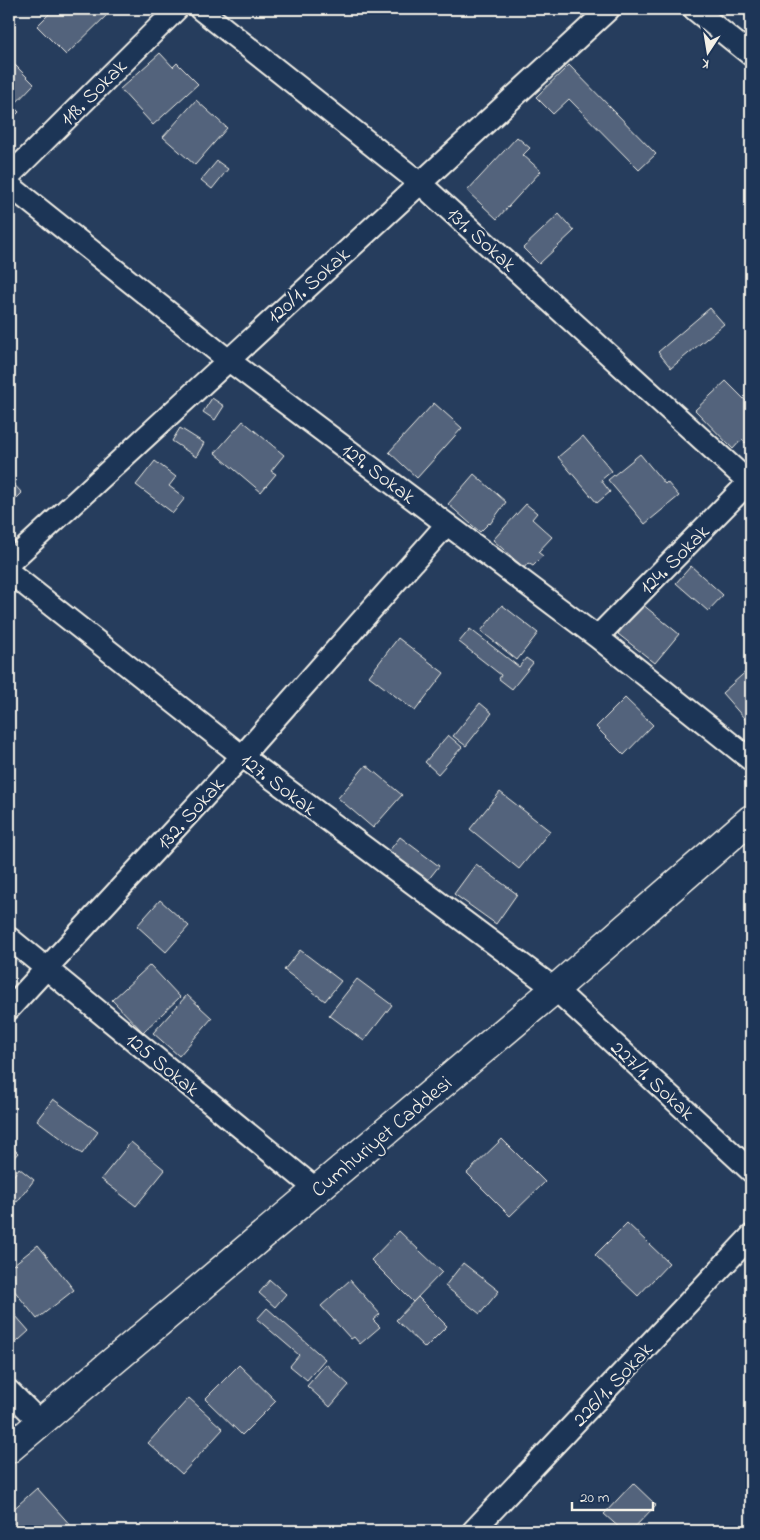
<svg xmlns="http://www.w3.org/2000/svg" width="760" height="1540" viewBox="0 0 760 1540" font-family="'Indie Flower',sans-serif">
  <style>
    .building { fill: #52647b; stroke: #f4f1e8 }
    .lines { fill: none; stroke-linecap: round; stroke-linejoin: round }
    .minor-casing { stroke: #f4f1e8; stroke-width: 25 }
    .secondary-casing { stroke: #f4f1e8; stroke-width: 31 }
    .minor { stroke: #1d3557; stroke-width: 21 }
    .secondary { stroke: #1d3557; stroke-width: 28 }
    .labels { text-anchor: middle; stroke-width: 5; stroke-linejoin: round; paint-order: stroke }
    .street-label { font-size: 21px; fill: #f4f1e8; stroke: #1d3557 }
  </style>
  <rect width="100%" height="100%" fill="#263d5d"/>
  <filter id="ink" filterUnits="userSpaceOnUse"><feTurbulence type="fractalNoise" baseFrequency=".02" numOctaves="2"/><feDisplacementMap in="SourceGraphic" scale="10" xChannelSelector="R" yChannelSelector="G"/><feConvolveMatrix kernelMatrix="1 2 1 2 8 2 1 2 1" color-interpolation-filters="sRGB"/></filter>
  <g filter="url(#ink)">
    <!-- building -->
    <path class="building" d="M50,9H109L111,11L66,55L37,26L52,11Z
      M160,53L173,67L177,63L198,84L153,125L120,89Z
      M9,59L34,84L13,106L19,112L9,122Z
      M569,65L656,154L639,170L569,99L553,114L536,97Z
      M196,100L227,128L195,165L163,137Z
      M517,137L530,148L523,155L541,171L497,219L467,191Z
      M217,161L228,169L212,189L201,180Z
      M559,214L574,231L539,264L523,248Z
      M710,308L724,324L671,368L658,352Z
      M726,381L751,406V437L745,443L742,439L733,449L695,410Z
      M212,398L224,406L215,420L203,412Z
      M434,403L462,428L417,478L389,452Z
      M243,421L284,455L271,471L276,474L261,492L215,453Z
      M180,428L204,443L196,457L172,441Z
      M583,436L612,471L601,480L610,492L597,503L558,457Z
      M640,454L665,484L667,482L679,496L645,524L608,480Z
      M155,461L176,477L169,486L185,498L173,513L136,485Z
      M474,474L506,502L490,524L489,523L480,532L448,504Z
      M9,479L22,493L9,506Z
      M526,504L537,513L532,519L552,537L538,552L543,556L533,566L528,563L524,568L493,540Z
      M691,566L723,595L708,611L676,583Z
      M642,604L679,634L655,663L618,634Z
      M502,605L538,633L517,660L481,631Z
      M470,629L519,667L526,658L533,663L512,689L499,679L501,675L459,642Z
      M398,638L444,673L415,711L369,676Z
      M751,667V726L722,693Z
      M625,698L653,725L624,755L596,727Z
      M480,703L492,713L466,746L453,736Z
      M448,735L462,747L438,774L425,762Z
      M366,765L402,795L373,828L338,798Z
      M500,792L550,831L519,869L470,829Z
      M400,837L439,866L424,885L385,856Z
      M476,864L517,894L496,924L454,894Z
      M160,900L189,926L166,952L137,926Z
      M300,950L341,981L325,1001L284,970Z
      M150,965L180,997L143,1032L112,1000Z
      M357,979L392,1005L364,1041L329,1015Z
      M187,995L212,1018L179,1056L153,1033Z
      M53,1099L98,1132L82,1154L37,1120Z
      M502,1139L545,1182L510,1216L467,1173Z
      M131,1142L165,1170L136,1206L101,1179Z
      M9,1144L18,1153L9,1163Z
      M19,1168L34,1180L17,1202L9,1196V1182Z
      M627,1223L669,1263L638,1296L595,1255Z
      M399,1231L442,1272L413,1302L371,1260Z
      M38,1245L74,1290L37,1319L9,1284V1268Z
      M463,1263L499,1291L480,1314L445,1286Z
      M270,1280L286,1294L275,1307L259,1293Z
      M350,1280L380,1314L373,1320L380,1327L360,1344L354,1337L351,1339L321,1306Z
      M418,1297L447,1326L425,1348L396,1320Z
      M9,1308L29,1331L9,1349Z
      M267,1308L325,1359L307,1380L290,1366L299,1355L257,1319Z
      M326,1364L349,1385L330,1407L307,1386Z
      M239,1365L276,1401L242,1435L205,1399Z
      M189,1398L223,1429L182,1474L148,1443Z
      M633,1483L656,1505L631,1531H623L604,1514Z
      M37,1488L73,1528L70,1531H9V1513Z"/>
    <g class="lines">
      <!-- minor casing -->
      <g class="minor-casing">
        <path id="minor" d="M200,9L421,184L751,484
          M694,9L751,55
          M9,176L177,9
          M9,185L227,359L597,637L751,760
          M9,563L609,9
          M9,572L242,756L555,989L751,1171
          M597,637L751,480
          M9,938L317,1190
          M9,1009L242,756L447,524
          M9,1391L40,1422
          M473,1531L751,1236"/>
      </g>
      <!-- secondary casing -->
      <g class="secondary-casing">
        <path id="secondary" d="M9,1449L555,989L751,819"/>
      </g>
      <!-- minor -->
      <use href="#minor" class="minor"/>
      <!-- secondary -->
      <use href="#secondary" class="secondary"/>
    </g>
  </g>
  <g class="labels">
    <!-- street labels -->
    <g class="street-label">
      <text transform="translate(93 92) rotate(-45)" y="7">118. Sokak</text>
      <text transform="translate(482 239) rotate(42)" y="7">131. Sokak</text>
      <text transform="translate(308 285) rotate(-42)" y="7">120/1. Sokak</text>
      <text transform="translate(379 473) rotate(37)" y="7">129. Sokak</text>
      <text transform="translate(674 559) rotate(-45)" y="7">124. Sokak</text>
      <text transform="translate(279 784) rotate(37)" y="7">127. Sokak</text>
      <text transform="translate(190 813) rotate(-48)" y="7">132. Sokak</text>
      <text transform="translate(163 1064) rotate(39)" y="7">125 Sokak</text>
      <text transform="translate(653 1080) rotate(43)" y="7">227/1. Sokak</text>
      <text transform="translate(381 1136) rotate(-40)" y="7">Cumhuriyet Caddesi</text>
      <text transform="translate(612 1384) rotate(-47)" y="7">226/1. Sokak</text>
    </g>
  </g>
  <!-- margin -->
  <rect width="760" height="1540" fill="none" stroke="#1d3557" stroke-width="30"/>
  <rect x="15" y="15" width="730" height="1510" fill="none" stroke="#f4f1e8" stroke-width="2" filter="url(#ink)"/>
  <!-- north arrow -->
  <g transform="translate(708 52) rotate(192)" stroke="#1d3557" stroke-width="4" paint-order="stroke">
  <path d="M0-4L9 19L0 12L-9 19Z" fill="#f4f1e8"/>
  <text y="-8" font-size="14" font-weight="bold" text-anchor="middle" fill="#f4f1e8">K</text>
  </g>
  <!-- scale -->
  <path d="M572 1502v8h81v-8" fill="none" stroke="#f4f1e8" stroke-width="2.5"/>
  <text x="580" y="1502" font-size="15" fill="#f4f1e8" stroke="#1d3557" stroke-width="4" paint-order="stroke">20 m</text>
</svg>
